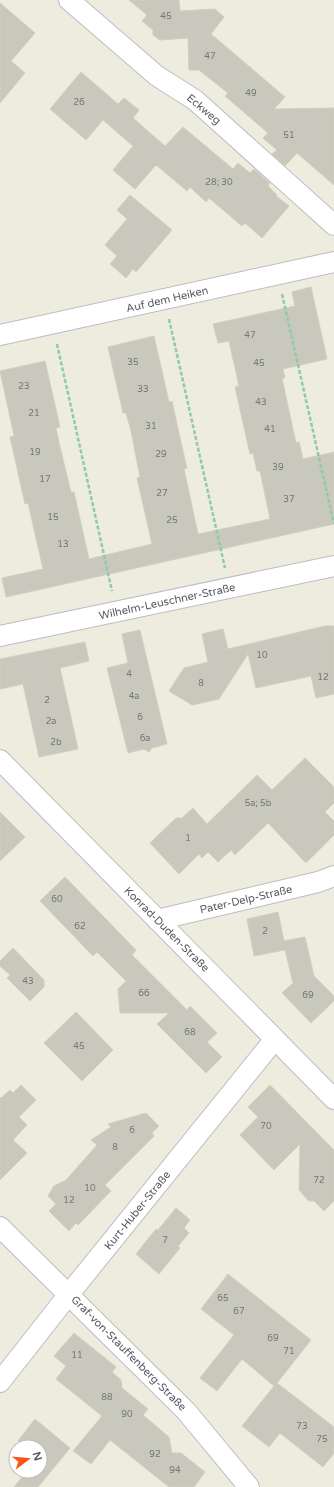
<svg xmlns="http://www.w3.org/2000/svg" width="334" height="1487" viewBox="0 0 334 1487" font-family="'Varela Round',sans-serif">
  <style>
    .building { fill: #c9c8bd; stroke: #d2cfbc }
    .lines { fill: none; stroke-linecap: round; stroke-linejoin: round }
    .street-casing { stroke: #bbbdc4; stroke-width: 22 }
    .path { stroke: #90c9ab; stroke-width: 2.5; stroke-dasharray: 4 2; stroke-linecap: butt }
    .street { stroke: #fff; stroke-width: 20 }
    .labels { text-anchor: middle; stroke-width: 4; stroke-linejoin: round; paint-order: stroke }
    .number-label { font-size: 9px; fill: #747678 }
    .street-label { font-size: 11px; fill: #575a61; stroke: #fff }
  </style>
  <rect width="100%" height="100%" fill="#edecde"/>
  <!-- building -->
  <path class="building" d="M129,0H179L180,11L215,9L224,17L211,34L285,97L274,109L334,108V185L297,153L285,166L272,154L277,150L263,138L268,133L225,96L228,93L199,70H189L188,38L160,40L153,35V30L142,21L147,15Z
    M0,3L35,33L11,61L25,73L0,103Z
    M81,72L118,104L124,98L139,110L133,118L165,146L183,127L233,169L238,163L250,173L254,169L270,183L268,186L277,195L276,196L289,206L262,238L245,223L242,226L209,198L206,202L190,187L187,191L156,165L135,189L113,170L133,146L103,120L86,140L50,109Z
    M130,195L172,230L136,272L133,269L126,278L110,264L117,256L105,245L127,219L117,210Z
    M311,287L327,359L283,369L285,378H282L296,443L299,442L303,459L334,452V524L6,597L2,578L43,569L28,503L25,504L10,437L14,436L0,371L45,361L60,427L56,428L60,447L71,492H74L89,559L152,544L137,478L140,477L131,431L126,413H123L108,347L154,336L169,402L172,401L183,451L187,468L184,469L198,534L270,519L260,471H257L253,453L250,454L235,387L239,386L229,341L218,343L213,324L295,306L292,292Z
    M325,626H334V694L316,698L311,676L256,688L248,654L219,699L192,705L169,691L184,668L208,662L202,634L223,629L228,649Z
    M140,630L167,744L152,748L149,752L144,749L128,753L107,668L128,663L122,634Z
    M85,642L89,661L60,668L78,749L39,757L23,684L0,689V659Z
    M305,758L334,787V803L325,812L334,821V835L306,863L268,823L235,855L231,850L218,862L208,852L202,858L199,854L179,874L150,843L176,818H182L193,808L207,824L257,775L272,790Z
    M0,812L25,837L0,861Z
    M65,877L136,950L132,955L187,1010L190,1006L217,1033L207,1042L222,1057L206,1073L157,1024L169,1013H120L118,989L126,981L97,952L93,956L40,901Z
    M278,912L284,941L305,937L314,976L334,996V1001L311,1023L282,993L293,983L285,950L254,956L247,919Z
    M13,948L44,980V987L30,1001L7,978L10,975L0,966V961Z
    M76,1012L113,1050L82,1081L44,1043Z
    M21,1085L36,1100L19,1117L27,1125L13,1140L27,1153L0,1180V1097L1,1098L10,1090L13,1093Z
    M270,1085L334,1150V1201L324,1211L314,1201H309L299,1190L300,1144L274,1170L240,1135L258,1117L248,1107Z
    M146,1113L159,1126L152,1133L154,1136L105,1185L111,1191L78,1225L76,1223L69,1231L49,1211L56,1204L48,1196L54,1186L66,1180L97,1145L91,1140L111,1127L108,1124Z
    M176,1208L190,1220L184,1228L189,1233L178,1246L180,1248L159,1274L136,1254L156,1229L158,1230Z
    M228,1274L311,1340L277,1383L334,1427V1453L323,1467L280,1433L269,1447L242,1426L274,1386L242,1359L217,1391L200,1378L234,1335L201,1309Z
    M74,1333L116,1367L112,1372L121,1380L122,1388L148,1409L143,1415L169,1437L172,1453H181L205,1472L194,1487H169L110,1440L91,1464L73,1451L102,1416L56,1379L66,1366L54,1356Z
    M35,1419L70,1448L38,1487H14L27,1471H40V1447H26L18,1441Z"/>
  <g class="lines">
    <!-- street casing -->
    <g class="street-casing">
      <path id="street" d="M69,0L157,76L195,100L334,225
        M0,335L334,262
        M0,636L334,566
        M0,760L334,1099
        M157,920L318,882L334,876
        M0,1227L186,1411L249,1487
        M0,1382L69,1294L275,1039"/>
    </g>
    <!-- path -->
    <path class="path" d="M282,294L334,524
      M169,319L225,568
      M57,344L112,591"/>
    <!-- street -->
    <use href="#street" class="street"/>
  </g>
  <g class="labels">
    <!-- number labels -->
    <g class="number-label">
      <text x="166" y="19">45</text>
      <text x="210" y="59">47</text>
      <text x="251" y="96">49</text>
      <text x="79" y="105">26</text>
      <text x="289" y="138">51</text>
      <text x="219" y="185">28; 30</text>
      <text x="250" y="338">47</text>
      <text x="133" y="365">35</text>
      <text x="259" y="366">45</text>
      <text x="24" y="389">23</text>
      <text x="143" y="392">33</text>
      <text x="261" y="405">43</text>
      <text x="34" y="416">21</text>
      <text x="151" y="429">31</text>
      <text x="270" y="432">41</text>
      <text x="35" y="455">19</text>
      <text x="161" y="457">29</text>
      <text x="278" y="470">39</text>
      <text x="45" y="482">17</text>
      <text x="162" y="496">27</text>
      <text x="289" y="502">37</text>
      <text x="53" y="520">15</text>
      <text x="172" y="523">25</text>
      <text x="63" y="547">13</text>
      <text x="262" y="658">10</text>
      <text x="129" y="677">4</text>
      <text x="323" y="680">12</text>
      <text x="201" y="686">8</text>
      <text x="134" y="699">4a</text>
      <text x="47" y="703">2</text>
      <text x="140" y="720">6</text>
      <text x="51" y="724">2a</text>
      <text x="145" y="741">6a</text>
      <text x="56" y="745">2b</text>
      <text x="258" y="806">5a; 5b</text>
      <text x="188" y="841">1</text>
      <text x="57" y="902">60</text>
      <text x="80" y="929">62</text>
      <text x="265" y="934">2</text>
      <text x="28" y="984">43</text>
      <text x="144" y="996">66</text>
      <text x="308" y="998">69</text>
      <text x="190" y="1035">68</text>
      <text x="79" y="1049">45</text>
      <text x="266" y="1129">70</text>
      <text x="132" y="1133">6</text>
      <text x="115" y="1150">8</text>
      <text x="319" y="1183">72</text>
      <text x="90" y="1191">10</text>
      <text x="69" y="1203">12</text>
      <text x="165" y="1243">7</text>
      <text x="223" y="1301">65</text>
      <text x="239" y="1314">67</text>
      <text x="273" y="1341">69</text>
      <text x="289" y="1354">71</text>
      <text x="77" y="1358">11</text>
      <text x="107" y="1400">88</text>
      <text x="127" y="1417">90</text>
      <text x="302" y="1429">73</text>
      <text x="322" y="1442">75</text>
      <text x="155" y="1457">92</text>
      <text x="175" y="1473">94</text>
    </g>
    <!-- street labels -->
    <g class="street-label">
      <text transform="translate(204 109) rotate(40)" y="4">Eckweg</text>
      <text transform="translate(167 299) rotate(-13)" y="4">Auf dem Heiken</text>
      <text transform="translate(167 601) rotate(-12)" y="4">Wilhelm-Leuschner-Straße</text>
      <text transform="translate(246 899) rotate(-13)" y="4">Pater-Delp-Straße</text>
      <text transform="translate(167 929) rotate(45)" y="4">Konrad-Duden-Straße</text>
      <text transform="translate(137 1210) rotate(-51)" y="4">Kurt-Huber-Straße</text>
      <text transform="translate(129 1353) rotate(45)" y="4">Graf-von-Stauffenberg-Straße</text>
    </g>
  </g>
  <!-- north arrow -->
  <g transform="translate(28 1459) rotate(74)"><circle r="19" fill="#ffffff" stroke="#bcbdc0"/>
  <path d="M0-3L7 15L0 10L-7 15Z" fill="#fa5416"/>
  <text y="-6" font-size="11" font-weight="bold" text-anchor="middle" fill="#575a61">N</text>
  </g>
</svg>
